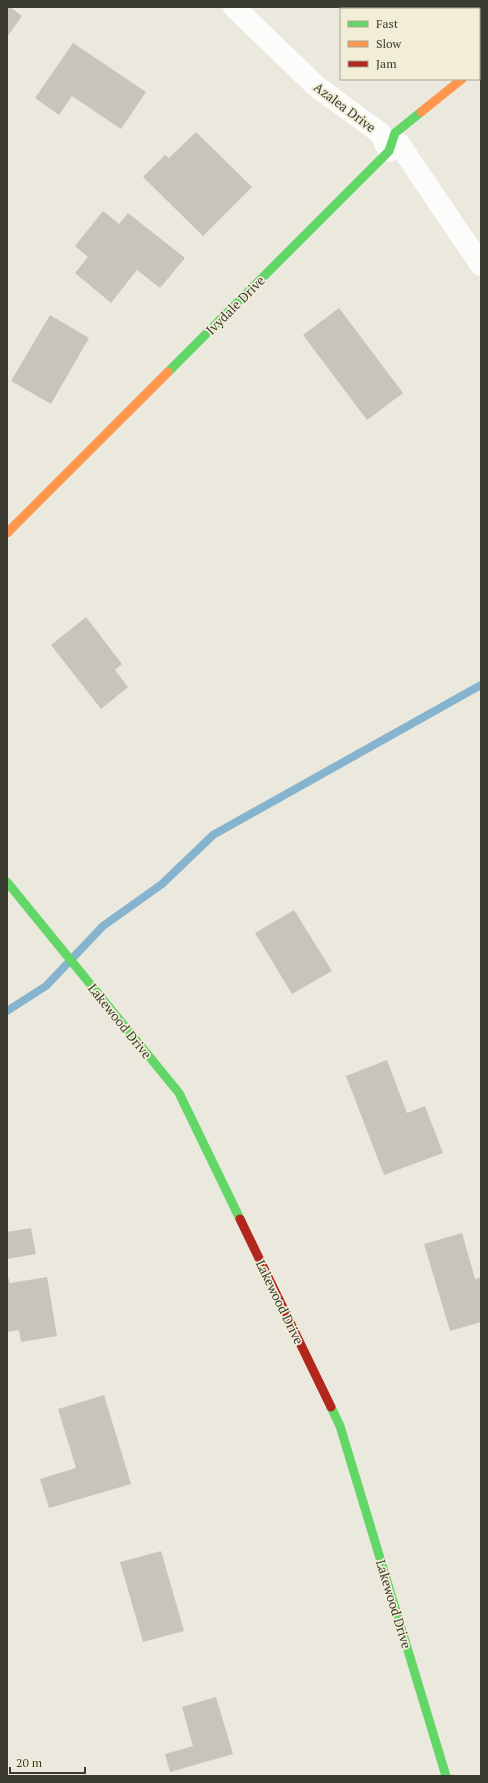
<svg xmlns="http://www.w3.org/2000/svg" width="488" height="1783" viewBox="0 0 488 1783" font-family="'PT Serif',serif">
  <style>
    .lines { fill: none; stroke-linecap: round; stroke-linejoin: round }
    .stream { stroke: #86b3ce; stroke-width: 8 }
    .building { fill: #c7c5bb }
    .street { stroke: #fcfcfa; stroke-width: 22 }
    .fast { stroke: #63d668; stroke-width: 9 }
    .slow { stroke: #ff974d; stroke-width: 9 }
    .jam { stroke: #b3261e; stroke-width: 9 }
    .labels { text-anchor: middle; stroke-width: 3.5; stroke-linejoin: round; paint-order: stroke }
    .street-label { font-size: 13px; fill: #3b3a31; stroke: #f1edd7 }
  </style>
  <rect width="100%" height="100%" fill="#ebe9dd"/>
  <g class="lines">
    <!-- stream -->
    <path class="stream" d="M7,1011L46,986L103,926L162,884L213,835L481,685"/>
  </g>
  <!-- building -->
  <path class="building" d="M7,7H10L22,16L7,37Z
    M441,7H465L463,9H443Z
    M73,43L146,92L121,129L72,96L59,115L35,98Z
    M196,132L252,187L203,236L143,177L165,155L169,158Z
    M103,211L119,224L128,213L185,258L160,288L137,270L111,303L75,273L88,257L75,246Z
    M339,308L403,393L367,420L303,335Z
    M50,315L89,338L51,404L11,381Z
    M86,617L122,664L115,670L128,687L101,709L51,645Z
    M294,910L332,971L292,994L255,933Z
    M387,1060L407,1113L425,1106L443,1153L384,1175L346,1076Z
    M31,1228L36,1254L7,1259V1232Z
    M462,1233L475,1279L481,1277V1322L450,1331L424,1244Z
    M7,1274L10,1283L47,1277L57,1336L21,1342L19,1330L7,1332Z
    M104,1395L131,1484L49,1508L40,1479L76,1468L58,1409Z
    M161,1551L184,1631L143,1642L120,1562Z
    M216,1697L233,1754L170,1772L165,1754L193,1746L182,1707Z"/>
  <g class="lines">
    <!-- street -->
    <path class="street" d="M234,7L316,86L380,133L389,151L399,144L481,265
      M479,65L481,63"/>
    <!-- fast -->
    <path class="fast" d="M168,372L389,151L395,133L421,112
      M7,882L179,1093L240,1219
      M331,1407L340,1426L446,1776"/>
    <!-- slow -->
    <path class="slow" d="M421,112L462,79
      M7,533L168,372"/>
    <!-- jam -->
    <path class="jam" d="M240,1219L331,1407"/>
  </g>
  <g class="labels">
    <!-- street labels -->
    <g class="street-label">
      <text transform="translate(345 107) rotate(37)" y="5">Azalea Drive</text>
      <text transform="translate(235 305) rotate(-45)" y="5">Ivydale Drive</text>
      <text transform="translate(120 1021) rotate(51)" y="5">Lakewood Drive</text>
      <text transform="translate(280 1302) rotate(64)" y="5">Lakewood Drive</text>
      <text transform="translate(394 1604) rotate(73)" y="5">Lakewood Drive</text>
    </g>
  </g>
  <!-- border -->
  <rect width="488" height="1783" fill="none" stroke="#3b3a31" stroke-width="16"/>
  <!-- legend -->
  <rect x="340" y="8" width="140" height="72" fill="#f1edd7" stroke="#a8a595"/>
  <rect x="348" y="21" width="20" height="6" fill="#63d668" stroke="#a8a595"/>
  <text x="376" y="28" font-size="12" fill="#3b3a31">Fast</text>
  <rect x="348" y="41" width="20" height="6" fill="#ff974d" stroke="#a8a595"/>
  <text x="376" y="48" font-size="12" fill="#3b3a31">Slow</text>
  <rect x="348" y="61" width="20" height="6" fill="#b3261e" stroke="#a8a595"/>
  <text x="376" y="68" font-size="12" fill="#3b3a31">Jam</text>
  <!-- scale -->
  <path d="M10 1767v6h75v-6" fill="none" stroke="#3b3a31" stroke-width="2"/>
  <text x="16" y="1767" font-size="12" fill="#3b3a31" stroke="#f1edd7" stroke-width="3" paint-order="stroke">20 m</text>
</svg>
